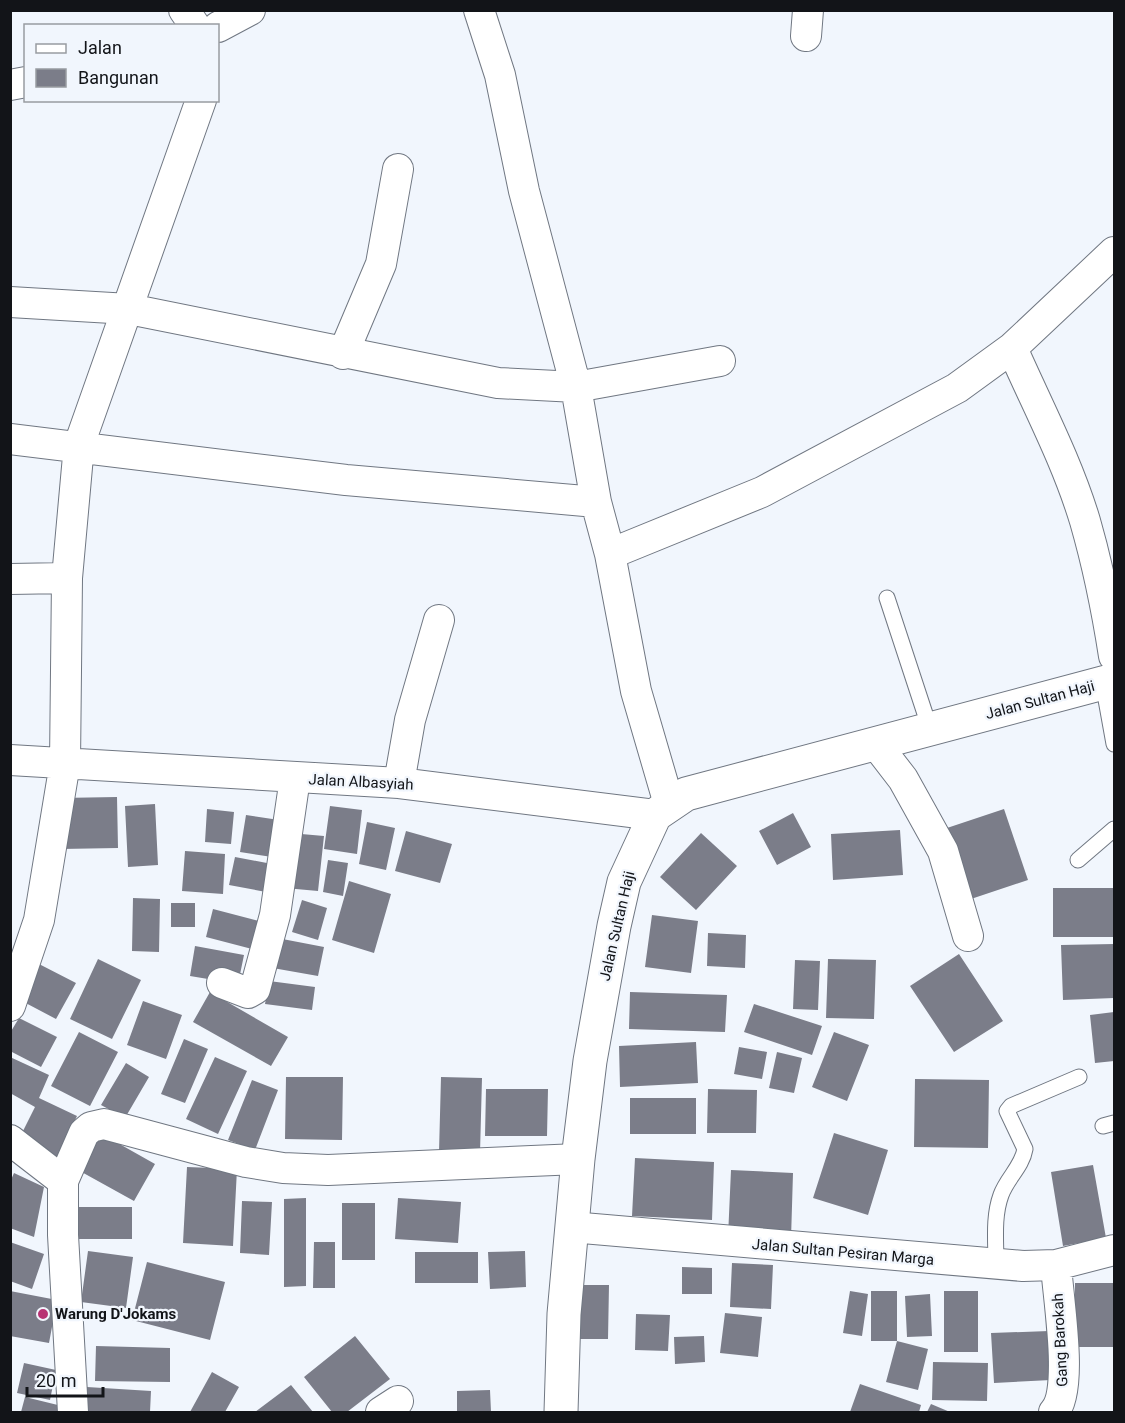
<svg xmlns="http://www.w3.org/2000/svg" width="1125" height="1423" viewBox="0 0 1125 1423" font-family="Roboto,sans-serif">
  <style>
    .building { fill: #7b7d89 }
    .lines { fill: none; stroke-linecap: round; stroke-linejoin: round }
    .lane-casing { stroke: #707782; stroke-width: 17 }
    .street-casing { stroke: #707782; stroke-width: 32 }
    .secondary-casing { stroke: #707782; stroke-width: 35 }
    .lane { stroke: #fff; stroke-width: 15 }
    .street { stroke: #fff; stroke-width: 30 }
    .secondary { stroke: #fff; stroke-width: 33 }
    .poi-dot { fill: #b83273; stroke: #f1f6fd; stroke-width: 2 }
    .labels { text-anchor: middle; stroke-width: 4.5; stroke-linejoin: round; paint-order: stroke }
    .street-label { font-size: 15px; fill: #121418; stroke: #f1f6fd }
    .poi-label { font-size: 15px; font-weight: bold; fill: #121418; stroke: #f1f6fd; text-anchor: start }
  </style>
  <rect width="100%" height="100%" fill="#f1f6fd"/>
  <!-- building -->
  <path class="building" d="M117,797L118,848L61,849L60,798Z
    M155,804L158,865L128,867L125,806Z
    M330,806L362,810L357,854L324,849Z
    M207,809L234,812L231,844L205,842Z
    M1004,809L1028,880L965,901L941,830Z
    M793,813L811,847L777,865L759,831Z
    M246,815L279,820L272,857L240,852Z
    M367,822L395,828L386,870L359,864Z
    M900,830L903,875L833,880L831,834Z
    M406,831L452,844L440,883L395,871Z
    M290,833L324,836L318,891L285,888Z
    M701,833L737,866L696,910L660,877Z
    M185,851L225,854L223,894L182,891Z
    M235,857L272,864L266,892L229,885Z
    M328,860L348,863L343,896L323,892Z
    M349,881L391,894L374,953L332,940Z
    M1053,888H1114V937H1053Z
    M133,898L160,899L159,952L132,951Z
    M302,900L327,908L318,940L292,932Z
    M171,903H195V927H171Z
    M213,909L259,921L252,949L206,937Z
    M652,915L698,921L691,973L645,967Z
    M708,933L746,935L745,968L707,966Z
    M272,937L324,947L318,976L267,967Z
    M1114,944V998L1063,1000L1061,945Z
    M195,946L244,955L238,984L190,976Z
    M959,954L1003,1021L954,1052L910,986Z
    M98,959L141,980L112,1039L70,1019Z
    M828,959L876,960L874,1019L826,1018Z
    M795,960L820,961L818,1010L793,1009Z
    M39,964L76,983L56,1019L20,1000Z
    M269,981L315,987L312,1010L265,1004Z
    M210,992L288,1037L271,1066L193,1022Z
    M630,992L727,995L725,1032L629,1029Z
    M143,1001L182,1015L166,1059L127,1045Z
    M754,1004L822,1026L812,1055L744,1032Z
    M1114,1012V1061L1095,1063L1090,1015Z
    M19,1018L57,1037L41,1067L10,1051V1033Z
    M79,1032L118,1052L90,1106L51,1086Z
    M834,1032L869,1045L847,1101L812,1087Z
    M184,1039L208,1049L185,1103L161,1094Z
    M696,1042L698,1083L620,1087L619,1046Z
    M739,1047L767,1052L762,1079L734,1074Z
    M777,1052L802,1058L794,1093L769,1088Z
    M10,1057L49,1075L39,1098L77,1116L57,1158L20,1137L35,1107L10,1093Z
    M215,1057L247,1071L218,1134L186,1119Z
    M126,1063L149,1077L125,1118L101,1105Z
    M286,1077H343L342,1140L285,1139Z
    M441,1077L482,1078L480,1153L439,1152Z
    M915,1079L989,1080L988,1148L914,1147Z
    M252,1080L278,1090L255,1150L228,1140Z
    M486,1089H548L547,1136H485Z
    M708,1089L757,1090L756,1133H707Z
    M630,1098H696V1134H630Z
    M100,1133L155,1164L134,1201L78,1170Z
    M834,1133L888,1150L868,1215L813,1198Z
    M635,1158L714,1162L712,1220L632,1216Z
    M1093,1165L1106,1238L1063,1246L1051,1172Z
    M187,1167L237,1169L233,1246L183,1243Z
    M731,1170L793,1173L791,1239L728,1237Z
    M14,1173L44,1187L34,1237L10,1228V1182Z
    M306,1198V1286L284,1287V1199Z
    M398,1198L461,1202L458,1243L395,1239Z
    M242,1201L272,1202L269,1255L240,1253Z
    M342,1203H375V1260H342Z
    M75,1207H132V1239H75Z
    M10,1242L44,1254L32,1289L10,1281Z
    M314,1242H335V1288H313Z
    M88,1251L133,1257L126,1308L81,1302Z
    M525,1251L526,1287L490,1289L488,1252Z
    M415,1252H478V1283H415Z
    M147,1262L225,1282L210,1340L132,1320Z
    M732,1263L773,1265L771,1309L730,1307Z
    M682,1267L712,1268V1294H682Z
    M1075,1283H1114V1347H1075Z
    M581,1285H609L608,1339H580Z
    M10,1291L57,1300L49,1343L10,1336Z
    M850,1291L868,1294L862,1336L843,1333Z
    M871,1291H897V1341H871Z
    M944,1291H978V1352H944Z
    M930,1294L932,1336L907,1337L905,1296Z
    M725,1313L762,1317L758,1357L720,1353Z
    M636,1314L670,1315L668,1351L635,1350Z
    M1049,1331L1051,1380L994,1383L991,1333Z
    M355,1336L390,1379L347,1412H332L304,1377Z
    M704,1336L705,1362L675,1364L674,1337Z
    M897,1341L928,1349L918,1390L886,1382Z
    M96,1346L170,1348V1382L95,1381Z
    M933,1362L988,1363L987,1401L932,1400Z
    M24,1363L56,1370L50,1400L17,1393Z
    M212,1372L239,1387L225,1412H190Z
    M860,1384L921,1405L919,1412H850Z
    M291,1385L313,1412H255Z
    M87,1387L151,1391L150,1412H85Z
    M490,1390L491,1412H457V1391Z
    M25,1397L66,1407L64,1412H21Z
    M931,1404L950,1412H927Z"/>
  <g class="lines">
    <!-- lane casing -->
    <g class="lane-casing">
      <path id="lane" d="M887,598L930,729
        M1103,683L1114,744
        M1078,860L1114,829
        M1103,1126L1114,1123
        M996,1265C996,1241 993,1217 1001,1195C1007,1178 1022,1167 1025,1149L1007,1111L1011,1106L1079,1077"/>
    </g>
    <!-- street casing -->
    <g class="street-casing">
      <path id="street" d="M184,10L195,26
        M479,10L500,75L524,191L576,387L596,502L610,554L636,691L669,804
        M218,27L250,10
        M806,36L808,10
        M10,85L26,82
        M10,302L129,309L498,383L576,387L720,361
        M1012,348C1037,405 1067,461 1085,521C1098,566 1107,611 1114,656
        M343,354L381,264L398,169
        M10,439L346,480L596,502
        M610,554L762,492L957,388L1012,348L1114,252
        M10,579L67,578
        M876,744L903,779L943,851L968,936
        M10,760L399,783L655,815
        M399,783L410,720L439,620
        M222,983L248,993L255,989L275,915L295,778
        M10,1006L39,920L65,763L67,578L79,445L201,100
        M10,1140L63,1181
        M571,1227L1023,1266L1056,1265L1114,1250
        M73,1412L63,1235V1181L84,1133L91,1127L104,1124L246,1162L283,1168L328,1170L578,1159
        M381,1412L398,1401
        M1054,1412C1074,1390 1058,1298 1056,1265"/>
    </g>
    <!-- secondary casing -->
    <g class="secondary-casing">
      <path id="secondary" d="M561,1412L564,1314L578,1159L590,1061L614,926L624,882L655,815L686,794L1114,680"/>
    </g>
    <!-- lane -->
    <use href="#lane" class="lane"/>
    <!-- street -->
    <use href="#street" class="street"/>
    <!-- secondary -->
    <use href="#secondary" class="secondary"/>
  </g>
  <!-- markers -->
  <circle class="poi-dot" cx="43" cy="1314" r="6"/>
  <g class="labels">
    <!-- street labels -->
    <g class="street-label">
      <text transform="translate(1040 700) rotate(-15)" y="5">Jalan Sultan Haji</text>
      <text transform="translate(361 782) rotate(3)" y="5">Jalan Albasyiah</text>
      <text transform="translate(617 926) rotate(-77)" y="5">Jalan Sultan Haji</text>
      <text transform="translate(843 1252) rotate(5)" y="5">Jalan Sultan Pesiran Marga</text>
      <text transform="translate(1060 1340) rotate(-93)" y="5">Gang Barokah</text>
    </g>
    <!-- poi labels -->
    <g class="poi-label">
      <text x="55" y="1319">Warung D'Jokams</text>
    </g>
  </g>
  <!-- border -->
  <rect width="1125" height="1423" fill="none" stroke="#121418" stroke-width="24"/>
  <!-- legend -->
  <rect x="24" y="24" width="195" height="78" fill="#f1f6fd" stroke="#989ca1" stroke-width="1.5"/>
  <rect x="36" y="44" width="30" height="9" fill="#ffffff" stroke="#989ca1" stroke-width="1.5"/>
  <text x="78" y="54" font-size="18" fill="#121418">Jalan</text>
  <rect x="36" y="69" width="30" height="18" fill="#7b7d89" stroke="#989ca1" stroke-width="1.5"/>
  <text x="78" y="84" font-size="18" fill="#121418">Bangunan</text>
  <!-- scale -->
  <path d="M27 1387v9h76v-9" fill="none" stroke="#121418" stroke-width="3"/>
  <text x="36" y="1387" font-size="18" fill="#121418" stroke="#f1f6fd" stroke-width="4.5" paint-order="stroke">20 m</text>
</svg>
